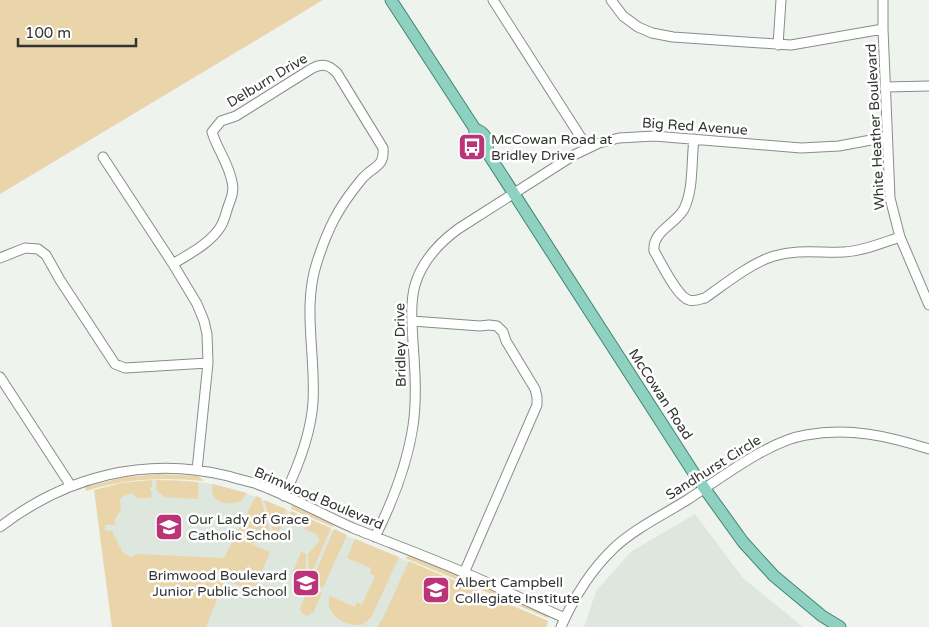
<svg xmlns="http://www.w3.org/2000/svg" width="929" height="627" viewBox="0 0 929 627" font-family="'Varela Round',sans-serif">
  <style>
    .built { fill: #dee7dd }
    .green { fill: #ead5ab }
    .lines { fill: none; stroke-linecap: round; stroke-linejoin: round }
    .minor-casing { stroke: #898d89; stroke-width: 11 }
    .major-casing { stroke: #3e8674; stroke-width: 13 }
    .minor { stroke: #fff; stroke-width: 9 }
    .major { stroke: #8fd1c1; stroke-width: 11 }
    .labels { text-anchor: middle; stroke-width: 5; stroke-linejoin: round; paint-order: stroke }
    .street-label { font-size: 14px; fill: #323432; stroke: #fff }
    .poi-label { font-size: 14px; fill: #323432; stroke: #fff; text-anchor: start }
  </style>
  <rect width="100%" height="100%" fill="#eef3ee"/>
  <!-- built -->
  <path class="built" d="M152,480H179L213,484L253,496L548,621L547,627H112L95,494L121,483Z
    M695,514L743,578L803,627H584L596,591L632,551Z"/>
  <!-- green -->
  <path class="green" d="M0,0H323L0,194Z
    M160,474L198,476L204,481C164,477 125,478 86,491L85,487L125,477Z
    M152,480V487L150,488V491H152L151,498H137L131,493L122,497L120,501L121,510L115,519V525H105V530L112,531L123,553L131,557L137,554L224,558L256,496L261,498L270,532L269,535L252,544L270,552L254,591L225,580L206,627H112L94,490L121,483Z
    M157,480L198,482V499L164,497L156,490Z
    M213,484L247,493L241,501C227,506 208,503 213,484Z
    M264,500L286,509L283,524L278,532L273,531Z
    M292,505L334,523L333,527L291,509Z
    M291,511L305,517L298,526L291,527L288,524Z
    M310,519L331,528L309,579L308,554L320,540L315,533L305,530L304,524Z
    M334,529L347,535L323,588L311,583Z
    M355,539L399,557L372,616C369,620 365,624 359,625C345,626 323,613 330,596L355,607L357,602L362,605L375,576L370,574L371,568L347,558Z
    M301,552L306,554V581L292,574Z
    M410,555L548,614L549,616L548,618L405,558Z
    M409,561L548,621L546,627H377L383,618Z
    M309,588L322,593L313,613L307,616L302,613L300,608Z"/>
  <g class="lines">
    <!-- minor casing -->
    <g class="minor-casing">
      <path id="minor" d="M493,0L587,147
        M611,0L623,16L638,27L652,33L673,37L791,45L883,29
        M883,0V29L890,198L900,237L929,305
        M778,45L781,0
        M886,87L929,86
        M694,139C691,162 694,188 684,209C675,225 652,231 654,251C661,262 677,297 689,300C694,302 700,299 705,298C725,284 751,263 774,256C798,249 820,253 844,252C863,251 882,243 900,237
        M103,157L173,264L197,304L204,321L207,334L208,363L197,470
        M0,258L25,248L38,249L46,255L60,280L115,364L125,368L208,363
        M173,264C189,254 211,243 221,226C225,219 226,212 229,204C232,197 234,189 232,182C229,164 217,149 212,132L221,121L236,116L311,69C322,63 328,64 337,73L383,148C385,168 372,166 361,180C338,208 328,228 317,262C302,307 316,356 313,402C311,435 298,467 284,496
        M412,321L480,326L489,325L497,326L503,332L506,341L535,389L537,397V405L464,573
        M0,377L71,486
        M0,527C66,476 146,456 228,476C237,479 248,481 257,484C290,496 321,514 353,528C390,543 428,557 465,573C499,587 532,604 565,618
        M375,537C393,501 407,465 413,426C417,398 415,370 413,342C412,324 410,303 415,285C422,261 439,243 458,229L574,155L599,143L619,138L654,136L801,148L839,146L887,137
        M561,627C574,597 590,571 614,548C634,529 663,515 687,500C720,479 768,441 806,435C849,427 888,436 929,449"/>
    </g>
    <!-- major casing -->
    <g class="major-casing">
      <path id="major" d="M391,0L475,129C486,133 489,140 487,152
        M475,129C474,141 477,145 487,152L697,478L743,542L774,576L822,616L840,627"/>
    </g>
    <!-- minor -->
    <use href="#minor" class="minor"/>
    <!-- major -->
    <use href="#major" class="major"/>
  </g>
  <!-- icons -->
  <defs>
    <g id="bus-square" transform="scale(1.4375)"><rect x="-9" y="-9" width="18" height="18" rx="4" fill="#ba3477" stroke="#fff"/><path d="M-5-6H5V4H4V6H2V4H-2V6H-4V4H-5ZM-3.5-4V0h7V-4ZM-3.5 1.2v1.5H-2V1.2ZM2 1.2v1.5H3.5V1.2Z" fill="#fff"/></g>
    <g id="school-square" transform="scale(1.4375)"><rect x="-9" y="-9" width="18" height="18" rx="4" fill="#ba3477" stroke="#fff"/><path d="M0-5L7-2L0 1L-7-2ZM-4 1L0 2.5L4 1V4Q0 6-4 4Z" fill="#fff"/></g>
  </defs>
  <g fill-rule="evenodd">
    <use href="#bus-square" x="472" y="147"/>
    <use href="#school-square" x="169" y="527"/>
    <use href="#school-square" x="306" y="583"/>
    <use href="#school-square" x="436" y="590"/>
  </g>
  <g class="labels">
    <!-- street labels -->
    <g class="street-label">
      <text transform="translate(267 80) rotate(-31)" y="5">Delburn Drive</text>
      <text transform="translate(695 126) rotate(4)" y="5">Big Red Avenue</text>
      <text transform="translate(875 127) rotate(-93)" y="5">White Heather Boulevard</text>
      <text transform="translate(400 345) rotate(-91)" y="5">Bridley Drive</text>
      <text transform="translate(661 394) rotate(57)" y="5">McCowan Road</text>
      <text transform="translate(713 467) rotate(-32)" y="5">Sandhurst Circle</text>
      <text transform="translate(319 498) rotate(23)" y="5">Brimwood Boulevard</text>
    </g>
    <!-- poi labels -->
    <g class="poi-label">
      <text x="491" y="144">McCowan Road at<tspan x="491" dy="16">Bridley Drive</tspan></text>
      <text x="188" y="524">Our Lady of Grace<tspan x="188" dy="16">Catholic School</tspan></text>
      <text x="287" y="580" text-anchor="end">Brimwood Boulevard<tspan x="287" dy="16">Junior Public School</tspan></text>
      <text x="455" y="587">Albert Campbell<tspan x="455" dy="16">Collegiate Institute</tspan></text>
    </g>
  </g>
  <!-- scale -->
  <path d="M18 38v8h118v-8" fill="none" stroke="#323432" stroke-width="2.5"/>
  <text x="25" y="38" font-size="15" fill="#323432" stroke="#ffffff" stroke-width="4" paint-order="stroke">100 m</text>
</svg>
